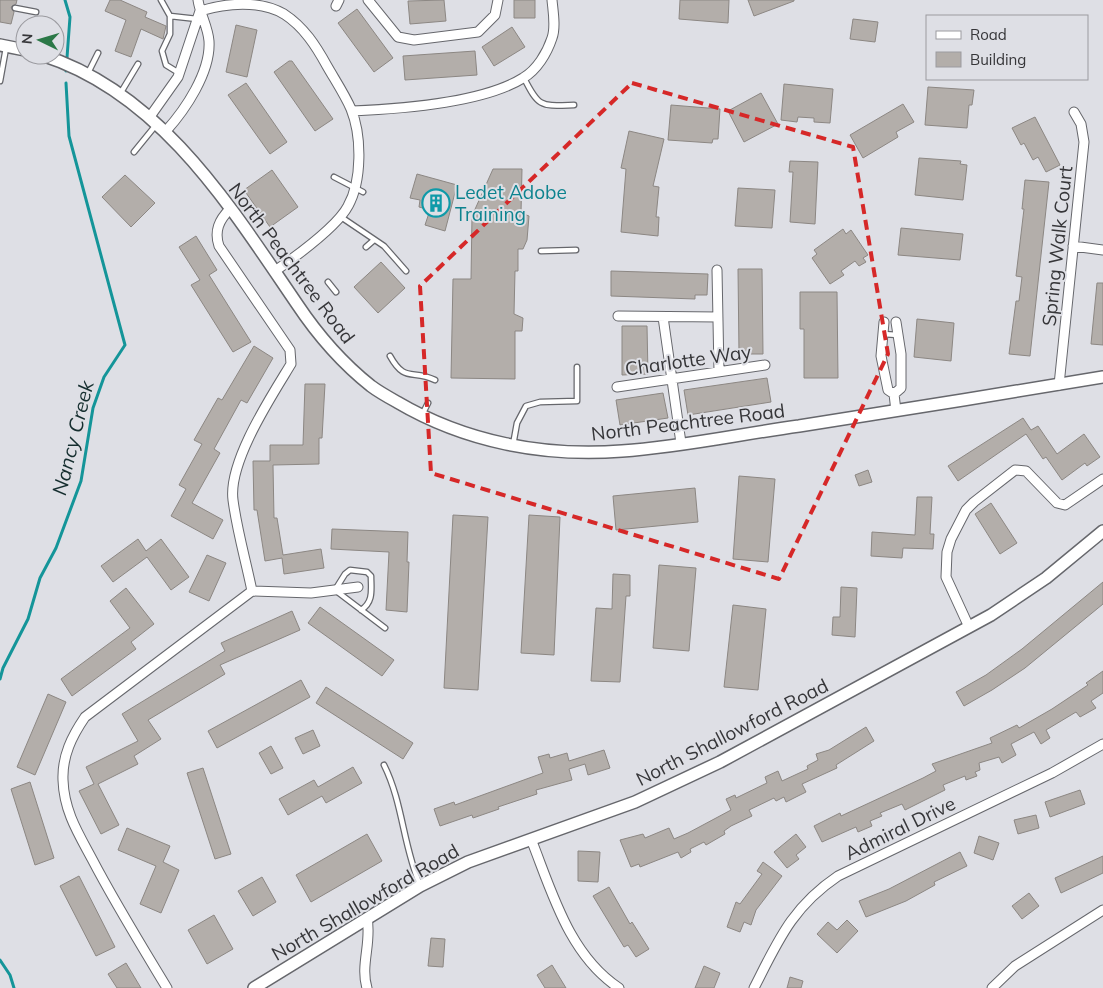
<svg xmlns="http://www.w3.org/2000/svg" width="1103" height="988" viewBox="0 0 1103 988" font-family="Mulish,sans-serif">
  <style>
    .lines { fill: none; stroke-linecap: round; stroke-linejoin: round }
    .stream { stroke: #149599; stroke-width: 3 }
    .building { fill: #b3aeaa; stroke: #8c8783 }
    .service-casing { stroke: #66676c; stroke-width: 7 }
    .minor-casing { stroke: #66676c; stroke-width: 11 }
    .tertiary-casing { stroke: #66676c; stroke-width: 14 }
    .service { stroke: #fff; stroke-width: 4.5 }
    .minor { stroke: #fff; stroke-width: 9 }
    .tertiary { stroke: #fff; stroke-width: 11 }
    .marked { fill: none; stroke: #d62828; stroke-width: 4; stroke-dasharray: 10 6; stroke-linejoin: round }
    .labels { text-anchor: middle; stroke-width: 4; stroke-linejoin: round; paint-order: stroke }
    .culture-label { font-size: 19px; fill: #0d838f; stroke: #dedfe5; text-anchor: start }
    .street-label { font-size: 19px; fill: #363639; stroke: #dedfe5 }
    .water-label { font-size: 20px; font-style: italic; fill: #152e2f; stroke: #dedfe5 }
  </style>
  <rect width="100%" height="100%" fill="#dedfe5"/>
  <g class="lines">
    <!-- stream -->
    <path class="stream" d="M65,0L70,17L66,71
      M0,679L3,668L28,619L40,578L56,548L81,481L93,408L104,377L125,345L69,136L66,83
      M0,960L10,975L14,988"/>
  </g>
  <!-- building -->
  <path class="building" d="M0,0H17L16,4L11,7L14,12L11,24L0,22Z
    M110,0H120L147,12L145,17L166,26L163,39L141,29L131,57L115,51L126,20L105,11Z
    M444,0L446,21L410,24L408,1Z
    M514,0H535V18H514Z
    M680,0H729L728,23L679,19Z
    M748,0H794V1L754,16Z
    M357,9L393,58L374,72L338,23Z
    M853,19L878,22L875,42L850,39Z
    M236,25L257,30L247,77L226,72Z
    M512,27L525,47L494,66L482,47Z
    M475,51L477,75L405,80L403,56Z
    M289,61H292L333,119L315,131L274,72Z
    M246,83L287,142L270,154L228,95Z
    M784,84L833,89L830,123L814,122V118L798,117L797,122L781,120Z
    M928,87L974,90L972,105H969L967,128L925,125Z
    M761,93L778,124L744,142L728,111Z
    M903,104L914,122L896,132L898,137L863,158L850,135Z
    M671,105L720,109L718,139H713L712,143L668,140Z
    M1035,117L1060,165L1046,172L1038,157L1033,160L1024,143L1021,145L1012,128Z
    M629,131L664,139L653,186L659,187L656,217H659L658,236L621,232L626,169L621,168Z
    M919,158L961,161L960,164L967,165L963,200L915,195Z
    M790,161L818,162L815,224L790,222L793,172H789Z
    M493,169H522L521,213L529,216L527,240L523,249H518V271H515L514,314L523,318L522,331H515V379L451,378L453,279H471L472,216Z
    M272,170L298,207L270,227L244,190Z
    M417,174L457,185L445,231L425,225L430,210L419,207L420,200L410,198Z
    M125,175L155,203L131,227L102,197Z
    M1025,180L1049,182L1030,356L1009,354L1016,301H1019L1022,277L1016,276L1024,209H1022Z
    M738,188L775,190L772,228L735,226Z
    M901,228L963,234L960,260L898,255Z
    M843,229L846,234L851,230L868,255L863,258L866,262L859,266L855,261L841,271L844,275L830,284L812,258L817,254L814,250Z
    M196,236L217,270L209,275L251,342L233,352L191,285L200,280L179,247Z
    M381,262L405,288L378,313L354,287Z
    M738,269H762L763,354H739Z
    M611,271L708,274L707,295H695V299L611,296Z
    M1097,283H1103V345L1091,344Z
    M800,292H837L838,378H804V329H800Z
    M917,319L954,323L951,361L914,357Z
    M622,326H647L648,374L622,375Z
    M254,346L273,358L247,403L241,400L214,449L220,453L192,503L223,520L213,539L171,516L186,489L179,485L202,444L194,440L218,398L222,400Z
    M767,378L771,402L688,415L684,390Z
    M305,384H325L322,438H319V464L273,465L274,518H277L283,555L321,549L324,568L284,574L282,558L265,561L257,510H254L253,461H270V445H303Z
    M663,393L668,418L620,425L616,400Z
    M1023,418L1031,430L1038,426L1057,454L1084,434L1100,457L1087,466L1085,463L1062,480L1046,457L1043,459L1026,434L958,481L948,466Z
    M868,470L872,482L859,486L855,475Z
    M739,476L775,479L768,562L733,559Z
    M695,488L698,522L616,530L613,496Z
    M917,497H932L930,534H934L933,549L903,548L902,558L871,556L872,532L915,535Z
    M991,503L1017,543L1000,554L975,514Z
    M453,515L488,517L478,690L444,688Z
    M529,515L560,517L554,655L521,653Z
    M332,529L408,532L407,562H409L407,612L386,610L389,552L331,549Z
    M138,539L146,551L161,539L189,577L171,590L147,557L113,582L101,566Z
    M207,555L226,563L209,601L189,592Z
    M659,565L696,568L689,651L653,648Z
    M613,574L630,575V596H626L620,682L591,681L596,608L612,609Z
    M1103,582V604L1025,668L992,690L964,706L956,692L986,675L1022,649Z
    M841,587L857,588L855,637L832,635L833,617H840Z
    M126,588L154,624L131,642L136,649L72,696L61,679L130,628L110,601Z
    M733,605L766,609L758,690L724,687Z
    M320,607L394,660L382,676L308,623Z
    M292,611L300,630L220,665L225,674L148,720L161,739L134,756L138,764L98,784L119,825L101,834L79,791L94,784L86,767L138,741L122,714L225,651L221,643Z
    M1103,671V693L1091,701L1096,708L1080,717L1076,712L1046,730L1050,738L1041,744L1034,732L1011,744L1016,755L1002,763L999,757L979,763L980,770L975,772L977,776L966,780L965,776L943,785L945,790L905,810L902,804L880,813L882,816L870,821L872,826L858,832L856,827L822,842L814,826L840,813L841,816L923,778L936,771L932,764L992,743L990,738L1017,725L1019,728L1052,709L1088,685L1086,683Z
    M301,680L310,697L217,748L208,731Z
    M326,687L413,743L403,759L316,703Z
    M48,694L66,702L35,775L17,767Z
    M866,727L874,741L836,765L837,768L802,784L806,792L786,802L784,797L776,801L774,798L749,810L752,816L731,826L724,831L725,834L706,845L704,842L690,849L691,852L681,858L678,852L640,867L639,864L631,867L620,840L643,834L645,838L669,828L674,839L688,833L731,810L726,799L735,795L736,798L767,783L765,777L778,771L782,781L808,769L807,766L818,760L816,754L829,750Z
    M313,730L320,746L303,754L295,738Z
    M271,746L283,768L271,774L259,753Z
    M604,750L610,768L588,775L585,764L569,769L572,780L536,790L537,794L498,807L499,809L473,818L472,815L440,826L434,809L454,802L455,805L543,773L538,757L549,754L550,758L567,753L569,761Z
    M353,767L362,783L326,803L322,796L288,815L279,799L314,780L318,787Z
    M203,768L231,854L215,859L187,773Z
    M30,782L54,858L35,865L11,789Z
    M1080,790L1085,804L1050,817L1045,802Z
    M1036,815L1039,828L1018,834L1014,820Z
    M127,828L170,846L163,862L179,870L161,913L140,904L156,866L118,850Z
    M367,834L382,861L311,902L296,875Z
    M796,834L806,847L796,855L799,859L787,868L774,852Z
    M979,836L999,843L993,860L974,853Z
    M578,851L600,852L598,882L578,881Z
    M960,852L967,866L934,882L935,885L906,901L866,917L859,901L889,889Z
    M1103,856V873L1061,893L1055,878Z
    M763,862L782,876L756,910L751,925L744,922L740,932L727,927L736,902L740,904L762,874L757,871Z
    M79,876L115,947L96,956L60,886Z
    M262,877L276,902L253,916L238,891Z
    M609,887L630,924L632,922L649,949L636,957L628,945L624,947L593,896Z
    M1029,893L1039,906L1022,919L1012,906Z
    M214,915L233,949L207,964L188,930Z
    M847,920L858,931L837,953L817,934L828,922L837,930Z
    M431,938L445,939L443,967L428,966Z
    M126,963L141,988H117L108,974Z
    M552,965L566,988H545L537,975Z
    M704,966L720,973L714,988H695Z
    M790,977L803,981L801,988H787Z"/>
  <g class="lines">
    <!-- service casing -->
    <g class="service-casing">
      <path id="service" d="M161,0L170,16
        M15,8L36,12
        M88,73L98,53
        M179,73L166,65L162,51L170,34V16L197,19
        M524,78C539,108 541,106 574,105
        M0,81L6,48
        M120,94L138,64
        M134,152L156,125
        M334,177L363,192
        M341,217L384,246L406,271
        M366,247L374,240
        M541,251L576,250
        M328,282L336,292
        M883,334L898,335
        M390,356C405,383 412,369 435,380
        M422,415L428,403
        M513,445L517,423L526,406L540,402L577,401V367
        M361,610C374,602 371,589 371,576L367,572L350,570L345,574L335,590L385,628
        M384,765C403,803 403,846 420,885"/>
    </g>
    <!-- minor casing -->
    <g class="minor-casing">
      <path id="minor" d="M368,0L398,37L414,40L478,32L495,15L498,0
        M336,6L339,0
        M200,11C226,3 260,0 284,14C304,27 316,46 327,66C335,80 345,95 351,109C362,136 362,181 348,206C337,227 295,257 275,271
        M352,111C400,109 483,103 523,78C537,70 547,53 552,38C556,27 553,11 552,0
        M149,118L178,77L200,11
        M166,131C185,110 211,72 209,41C208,27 200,14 198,0
        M1073,246L1103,250
        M717,270L719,372
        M618,316L718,317
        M663,317L681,443
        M884,322L881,356L888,390L894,394L896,411
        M1059,385L1084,142L1081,124L1074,112
        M617,387L765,365
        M894,394L901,388V354L896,322
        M252,591L311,593L358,587
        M969,627L946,577L947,552L951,539L966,510L974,502L1015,470L1026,471L1057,503L1065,505L1103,479
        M531,839C552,892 569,955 619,988
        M367,918C372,942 360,965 367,988
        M167,988C141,945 115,903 92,859C78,833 64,811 63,780C62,756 72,736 85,717L252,591C246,561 237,531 233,500C228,462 271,397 291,364L290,350L219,246C214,231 219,220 230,209
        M754,988C778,941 792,907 838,876L1052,773L1103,744
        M992,988L1015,966L1103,910"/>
    </g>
    <!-- tertiary casing -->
    <g class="tertiary-casing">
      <path id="tertiary" d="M0,45L25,50
        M42,55C161,93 230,206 297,304C317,334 342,363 371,386C379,392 388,397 397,402C465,442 543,457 622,451C681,447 740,434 799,426C900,410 1002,394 1103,377
        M254,988L420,886L468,862L635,802L720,762L991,615L1046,578L1103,531"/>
    </g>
    <!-- service -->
    <use href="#service" class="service"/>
    <!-- minor -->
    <use href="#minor" class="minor"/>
    <!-- tertiary -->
    <use href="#tertiary" class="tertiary"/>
  </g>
  <!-- marked area -->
  <path class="marked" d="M632,83L853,147L888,354L779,579L431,473L420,286Z"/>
  <!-- icons -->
  <defs>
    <g id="building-ring" transform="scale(1.4375)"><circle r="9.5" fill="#dedfe5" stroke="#0f9aa8" stroke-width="1.5"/><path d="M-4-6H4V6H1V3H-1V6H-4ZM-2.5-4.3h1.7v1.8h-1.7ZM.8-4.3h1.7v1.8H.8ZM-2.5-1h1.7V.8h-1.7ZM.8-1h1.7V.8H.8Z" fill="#0f9aa8"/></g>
  </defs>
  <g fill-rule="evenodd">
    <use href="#building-ring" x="436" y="203"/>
  </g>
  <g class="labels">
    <!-- culture labels -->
    <g class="culture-label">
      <text x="455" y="199">Ledet Adobe<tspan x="455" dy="22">Training</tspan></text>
    </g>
    <!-- street labels -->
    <g class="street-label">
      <text transform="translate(1057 246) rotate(-84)" y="7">Spring Walk Court</text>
      <text transform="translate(292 263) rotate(53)" y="7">North Peachtree Road</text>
      <text transform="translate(688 360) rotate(-8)" y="7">Charlotte Way</text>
      <text transform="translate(688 422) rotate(-7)" y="7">North Peachtree Road</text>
      <text transform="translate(732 732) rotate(-27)" y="7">North Shallowford Road</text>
      <text transform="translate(900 828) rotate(-26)" y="7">Admiral Drive</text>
      <text transform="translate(365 902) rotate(-30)" y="7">North Shallowford Road</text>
    </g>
    <!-- water labels -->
    <g class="water-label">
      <text transform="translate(73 438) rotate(-76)" y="7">Nancy Creek</text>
    </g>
  </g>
  <!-- legend -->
  <rect x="926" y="15" width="162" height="65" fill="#dedfe5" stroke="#9b9ba0"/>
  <rect x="936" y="31" width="25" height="8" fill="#ffffff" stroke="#9b9ba0"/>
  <text x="970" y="40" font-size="15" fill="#363639">Road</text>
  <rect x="936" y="52" width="25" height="15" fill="#b3aeaa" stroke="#9b9ba0"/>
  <text x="970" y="65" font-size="15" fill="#363639">Building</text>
  <!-- north arrow -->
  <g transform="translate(40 40) rotate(275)"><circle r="24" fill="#dedfe5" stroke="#9b9ba0"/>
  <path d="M0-4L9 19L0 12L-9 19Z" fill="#2b7847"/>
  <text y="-8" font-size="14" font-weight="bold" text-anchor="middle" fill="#363639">N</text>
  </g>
</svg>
